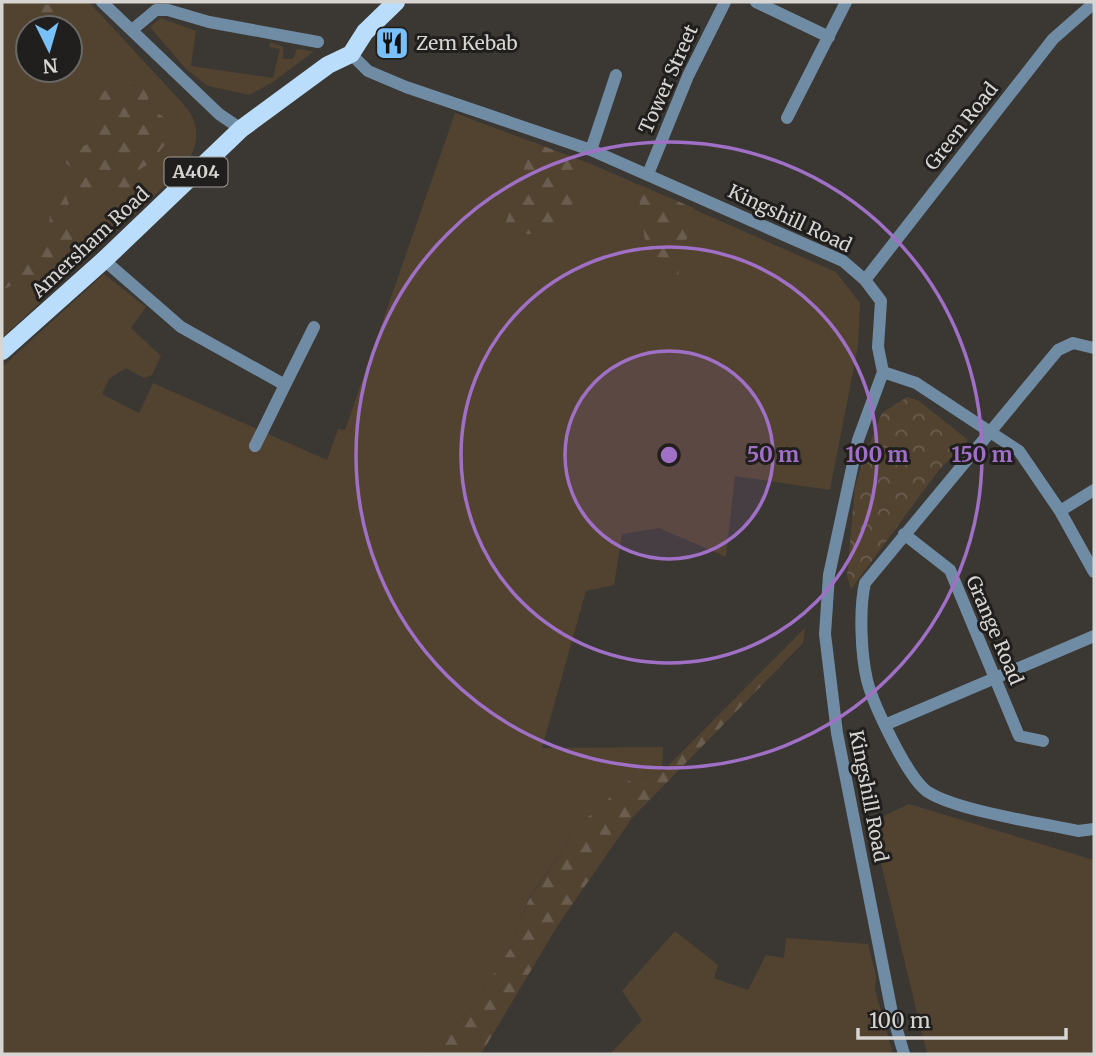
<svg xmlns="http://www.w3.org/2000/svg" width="1096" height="1056" viewBox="0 0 1096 1056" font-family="Merriweather,serif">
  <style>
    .grass { fill: #524331; fill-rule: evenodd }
    .forest { fill: url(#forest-firs) }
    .park { fill: url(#park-crowns) }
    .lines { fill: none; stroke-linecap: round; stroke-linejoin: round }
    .minor { stroke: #708ca4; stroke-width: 12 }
    .major { stroke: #baddfb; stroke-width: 18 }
    .ring { fill: none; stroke: #a070c7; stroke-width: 3.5 }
    .labels { text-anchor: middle; stroke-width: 6; stroke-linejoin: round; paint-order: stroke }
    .shield { fill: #211f1d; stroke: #a09e9c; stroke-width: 2 }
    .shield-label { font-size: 18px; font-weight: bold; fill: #d7d5d2 }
    .poi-label { font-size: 19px; fill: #d7d5d2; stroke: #211f1d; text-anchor: start }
    .street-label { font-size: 19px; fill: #d7d5d2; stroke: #211f1d }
    .centre { fill: #a070c7; stroke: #211f1d; stroke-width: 3.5 }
    .ring-label { font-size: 21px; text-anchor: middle; font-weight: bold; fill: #a070c7; stroke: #211f1d; stroke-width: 6; stroke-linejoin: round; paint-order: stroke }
  </style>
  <defs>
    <pattern id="forest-firs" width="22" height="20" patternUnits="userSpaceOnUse" patternTransform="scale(1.75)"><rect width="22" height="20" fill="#524331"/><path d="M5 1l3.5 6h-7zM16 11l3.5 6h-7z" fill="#6a5d4e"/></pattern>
    <pattern id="park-crowns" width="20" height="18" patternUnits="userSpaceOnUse" patternTransform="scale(1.75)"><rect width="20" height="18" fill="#524331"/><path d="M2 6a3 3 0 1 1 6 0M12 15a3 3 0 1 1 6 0" fill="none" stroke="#6a5d4e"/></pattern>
  </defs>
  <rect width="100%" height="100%" fill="#3b3732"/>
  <!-- grass -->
  <path class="grass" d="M2,2H89L187,108C202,129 197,146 185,167L2,338ZM28,28H70V70H28Z
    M161,18L196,31L191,66L273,78L280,49L269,47L270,42L283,47V59H293L297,49L314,51L273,82L249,95L208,86L186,69L150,27Z
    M455,113L596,166L836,272L860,303L858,346L830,490L735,476L726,557L659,528L622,534L614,585L586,591L542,748L663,747L662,772L628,781L579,825L528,900L512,946L471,1009L429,1054H2V367L104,274L146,307L131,328L161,356L152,375L144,378L126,368L109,379L102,394L139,413L153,383L327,460L338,429L345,430Z
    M909,804L1094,860V1054H927L871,822Z
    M675,931L718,965L714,978L748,990L766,955L784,958L786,938L868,944L876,976L875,990L893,1054H610L642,1020L622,991Z"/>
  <!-- forest -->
  <path class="forest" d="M44,4L57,7L69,16L68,28H28L31,10Z
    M139,79H149L154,88L143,109C160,113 170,117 173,135L149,164L140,169L136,192L124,196L98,182L93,189L95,199L90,207H80L76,200L81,175L66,163L69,152L88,144L94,137L100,95L107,89Z
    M533,142L590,164L560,234H502Z
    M637,184L694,208L676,283L650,276Z
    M58,188L63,189L80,232L81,243L74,256L2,290V266L44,237L50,225L48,195Z
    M805,628L803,643L632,818L558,925L481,1054H429L471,1009L512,946L528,901L579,825L628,781L662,772Z"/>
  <!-- park -->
  <path class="park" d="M907,397L919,401L968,440L939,470L851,589L847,576L855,487L863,461L882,413Z"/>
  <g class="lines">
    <!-- minor -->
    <path class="minor" d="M102,2L219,114L241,129
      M756,2L829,37
      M132,30L156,10H168L209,22L318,42
      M351,54L368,71L406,87L591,150L843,261L865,280L881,301L878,347L883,372L858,440L829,575L825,634L837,733L892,1013L904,1054
      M787,118L846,2
      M591,150L616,75
      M648,174L688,76L725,2
      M104,260L181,327L285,385L255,446
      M865,280L1053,39L1094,3
      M1094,348L1073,343L1058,350L865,583C859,609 861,654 867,680C873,704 908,779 928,792C958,811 1041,823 1078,831L1094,829
      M883,372L916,383L1019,451L1060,511L1094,572
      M285,385L314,327
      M1060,511L1094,490
      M904,534L950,570L1019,736L1043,741
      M887,724L1094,636"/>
    <!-- major -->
    <path class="major" d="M2,351L104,260L241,129L328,65L351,54L365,32L396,2"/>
  </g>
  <!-- distance rings -->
  <circle cx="669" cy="455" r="104" fill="#a070c7" fill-opacity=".12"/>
  <g class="ring">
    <circle cx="669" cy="455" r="104"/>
    <circle cx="669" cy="455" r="208"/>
    <circle cx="669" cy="455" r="313"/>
  </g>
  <!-- icons -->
  <defs>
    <g id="restaurant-square" transform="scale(1.75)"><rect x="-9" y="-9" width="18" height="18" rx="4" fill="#79bff8" stroke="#211f1d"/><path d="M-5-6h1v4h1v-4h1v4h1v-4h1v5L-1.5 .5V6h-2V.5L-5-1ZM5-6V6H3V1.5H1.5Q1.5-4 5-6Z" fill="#111"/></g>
  </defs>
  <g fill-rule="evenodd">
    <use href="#restaurant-square" x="392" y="43"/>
  </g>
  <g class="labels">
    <!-- shield labels -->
    <rect class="shield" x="164.5" y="157.5" width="63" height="29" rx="5"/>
    <g class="shield-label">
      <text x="196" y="178">A404</text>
    </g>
    <!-- poi labels -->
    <g class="poi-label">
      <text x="416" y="50">Zem Kebab</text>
    </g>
    <!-- street labels -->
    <g class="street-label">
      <text transform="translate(668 79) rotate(-66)" y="7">Tower Street</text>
      <text transform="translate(961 126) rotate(-52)" y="7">Green Road</text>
      <text transform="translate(790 218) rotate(25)" y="7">Kingshill Road</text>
      <text transform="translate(90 242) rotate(-43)" y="7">Amersham Road</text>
      <text transform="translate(995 630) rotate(67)" y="7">Grange Road</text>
      <text transform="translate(869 796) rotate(79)" y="7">Kingshill Road</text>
    </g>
  </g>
  <circle cx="669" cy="455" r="10" class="centre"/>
  <g class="ring-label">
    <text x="773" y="462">50 m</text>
    <text x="877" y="462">100 m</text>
    <text x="982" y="462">150 m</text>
  </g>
  <!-- border -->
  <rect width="1096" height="1056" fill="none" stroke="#d7d5d2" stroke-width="7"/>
  <!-- north arrow -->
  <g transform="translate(49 49) rotate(175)"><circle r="33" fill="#211f1d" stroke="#6a6865" stroke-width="2"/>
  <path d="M0-5L12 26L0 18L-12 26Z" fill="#79bff8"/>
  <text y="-10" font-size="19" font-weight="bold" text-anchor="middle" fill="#d7d5d2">N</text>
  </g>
  <!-- scale -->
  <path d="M858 1028v10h208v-10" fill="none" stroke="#d7d5d2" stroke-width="3.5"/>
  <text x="869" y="1028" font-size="21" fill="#d7d5d2" stroke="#211f1d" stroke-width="5" paint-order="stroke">100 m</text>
</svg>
